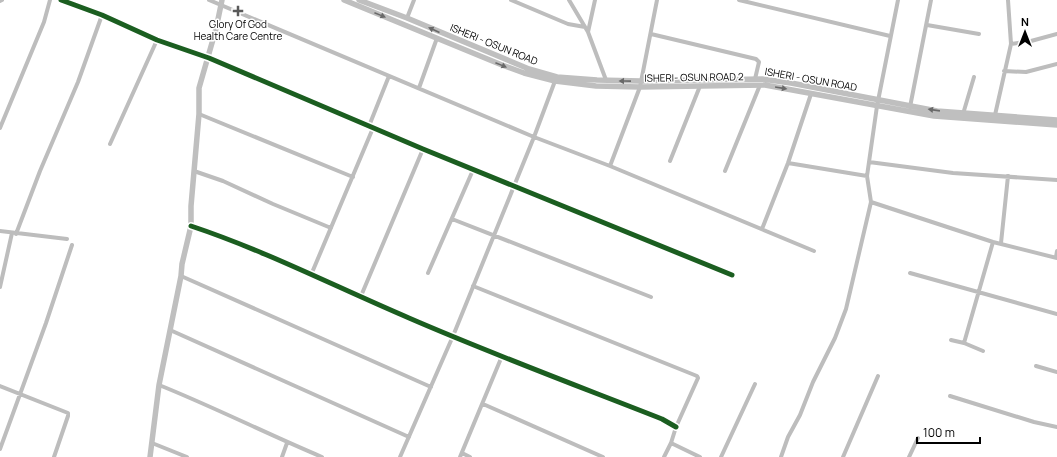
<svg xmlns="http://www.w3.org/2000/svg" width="1057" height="457" viewBox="0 0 1057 457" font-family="Manrope,sans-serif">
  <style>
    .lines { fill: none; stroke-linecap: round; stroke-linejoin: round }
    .street { stroke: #bdbdbd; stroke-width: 4 }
    .secondary { stroke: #bfbfbf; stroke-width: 5.5 }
    .cycleway-casing { stroke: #fff; stroke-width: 8 }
    .cycleway { stroke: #1b5e20; stroke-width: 5 }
    .oneway { fill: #696969 }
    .poi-dot { fill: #595959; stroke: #fff; stroke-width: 1.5 }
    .labels { text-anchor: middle; stroke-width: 3; stroke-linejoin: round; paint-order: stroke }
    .poi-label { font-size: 10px; fill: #000; stroke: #fff }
    .street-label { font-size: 10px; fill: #000; stroke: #fff }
  </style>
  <rect width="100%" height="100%" fill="#fff"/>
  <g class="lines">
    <!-- street -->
    <path class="street" d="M61,0L102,15L157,40L209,58L423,149L732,275
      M209,0L534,137L610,166L814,251
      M511,0L568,24L585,27
      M569,0L588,32L606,80
      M739,0L890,36
      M898,0L877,106L867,176L871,202L993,242L1057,258
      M0,1L2,0
      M407,18L414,0
      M927,25L979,34
      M588,32L595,0
      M651,34L756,59L759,62L755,79
      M1011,44L1031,41L1057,34
      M1004,71L1026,72L1057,64
      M419,88L437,38
      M910,107L931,0
      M199,114L353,177
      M963,114L974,77
      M995,115L1011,44L1008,0
      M369,126L389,76
      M0,128L44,22L50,0
      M110,144L157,40
      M670,161L700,86
      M869,162L953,173L1057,180
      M788,163L867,176
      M610,166L640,87L657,0
      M194,171L223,181L273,204L331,228
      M725,171L760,85
      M452,219L651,297
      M191,226C266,251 336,287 409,318C492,354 578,386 662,419L676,427
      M762,229L788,163L811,94
      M0,231L67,239
      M16,234L40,171L78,82L102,15
      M1001,243L1008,176
      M1056,257L1057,251
      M428,273L473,170
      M910,273L1057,314
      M311,275L373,128
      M181,276L431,387
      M473,286L697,376L698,378L676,427L671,443L700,457
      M0,287L12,233
      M361,296L423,149
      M170,330L409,437
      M951,340L964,343L983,351
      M964,343L993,242
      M1036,366L1057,372
      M159,385C214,407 267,434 322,457
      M0,386L68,413V416L54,457
      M950,396L1034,422L1057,427
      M483,404L603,457
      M152,443L187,457
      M0,449L46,323L72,245
      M462,453L470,457
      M282,457L287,443
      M400,457L453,336L534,137L555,81
      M460,457L502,356
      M664,457L671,443
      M721,457L755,384
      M781,457L788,437L800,415L813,382L835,338L846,309L871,202
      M843,457L878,376
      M909,457L918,438"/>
    <!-- secondary -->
    <path class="secondary" d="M344,0L502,65L524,73L555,81L596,86L640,87L765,85L934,116L1057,125
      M359,0L407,18L529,69L557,77L597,80L641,81L762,79L791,83L937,111L1057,120
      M150,457L159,385L181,276L182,264L191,226V206L199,114V88L216,29L222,0"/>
    <!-- cycleway casing -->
    <g class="cycleway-casing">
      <path id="cycleway" d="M61,0L102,15L157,40L209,58L423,149L732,275
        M191,226C266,251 336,287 409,318C492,354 578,386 662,419L676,427"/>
    </g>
    <!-- cycleway -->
    <use href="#cycleway" class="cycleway"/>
  </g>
  <!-- one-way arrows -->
  <defs><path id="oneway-solid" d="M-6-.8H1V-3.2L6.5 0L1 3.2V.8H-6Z"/></defs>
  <g class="oneway">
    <use href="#oneway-solid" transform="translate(380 15) rotate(22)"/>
    <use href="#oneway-solid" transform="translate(434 30) rotate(-156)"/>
    <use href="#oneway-solid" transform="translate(501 65) rotate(22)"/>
    <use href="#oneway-solid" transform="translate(625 81) rotate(-179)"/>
    <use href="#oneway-solid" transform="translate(781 88) rotate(9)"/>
    <use href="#oneway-solid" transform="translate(934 110) rotate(-172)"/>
  </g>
  <!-- markers -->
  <path class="poi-dot" d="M236 5h4v4h4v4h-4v4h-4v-4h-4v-4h4z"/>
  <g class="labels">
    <!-- poi labels -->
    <g class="poi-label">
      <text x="238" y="28">Glory Of God<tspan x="238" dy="12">Health Care Centre</tspan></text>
    </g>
    <!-- street labels -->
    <g class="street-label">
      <text transform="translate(494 44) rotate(22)" y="4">ISHERI - OSUN ROAD</text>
      <text transform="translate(694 77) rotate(-1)" y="4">ISHERI- OSUN ROAD 2</text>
      <text transform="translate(811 79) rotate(10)" y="4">ISHERI - OSUN ROAD</text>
    </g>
  </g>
  <!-- north arrow -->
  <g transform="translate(1025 32)" stroke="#ffffff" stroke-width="3" paint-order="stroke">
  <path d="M0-3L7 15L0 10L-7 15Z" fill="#000000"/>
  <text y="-6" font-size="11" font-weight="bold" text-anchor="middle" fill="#000000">N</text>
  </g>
  <!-- scale -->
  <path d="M917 437v6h63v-6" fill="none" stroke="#000000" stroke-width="2"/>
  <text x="923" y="437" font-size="12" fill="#000000" stroke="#ffffff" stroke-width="3" paint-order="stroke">100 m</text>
</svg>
